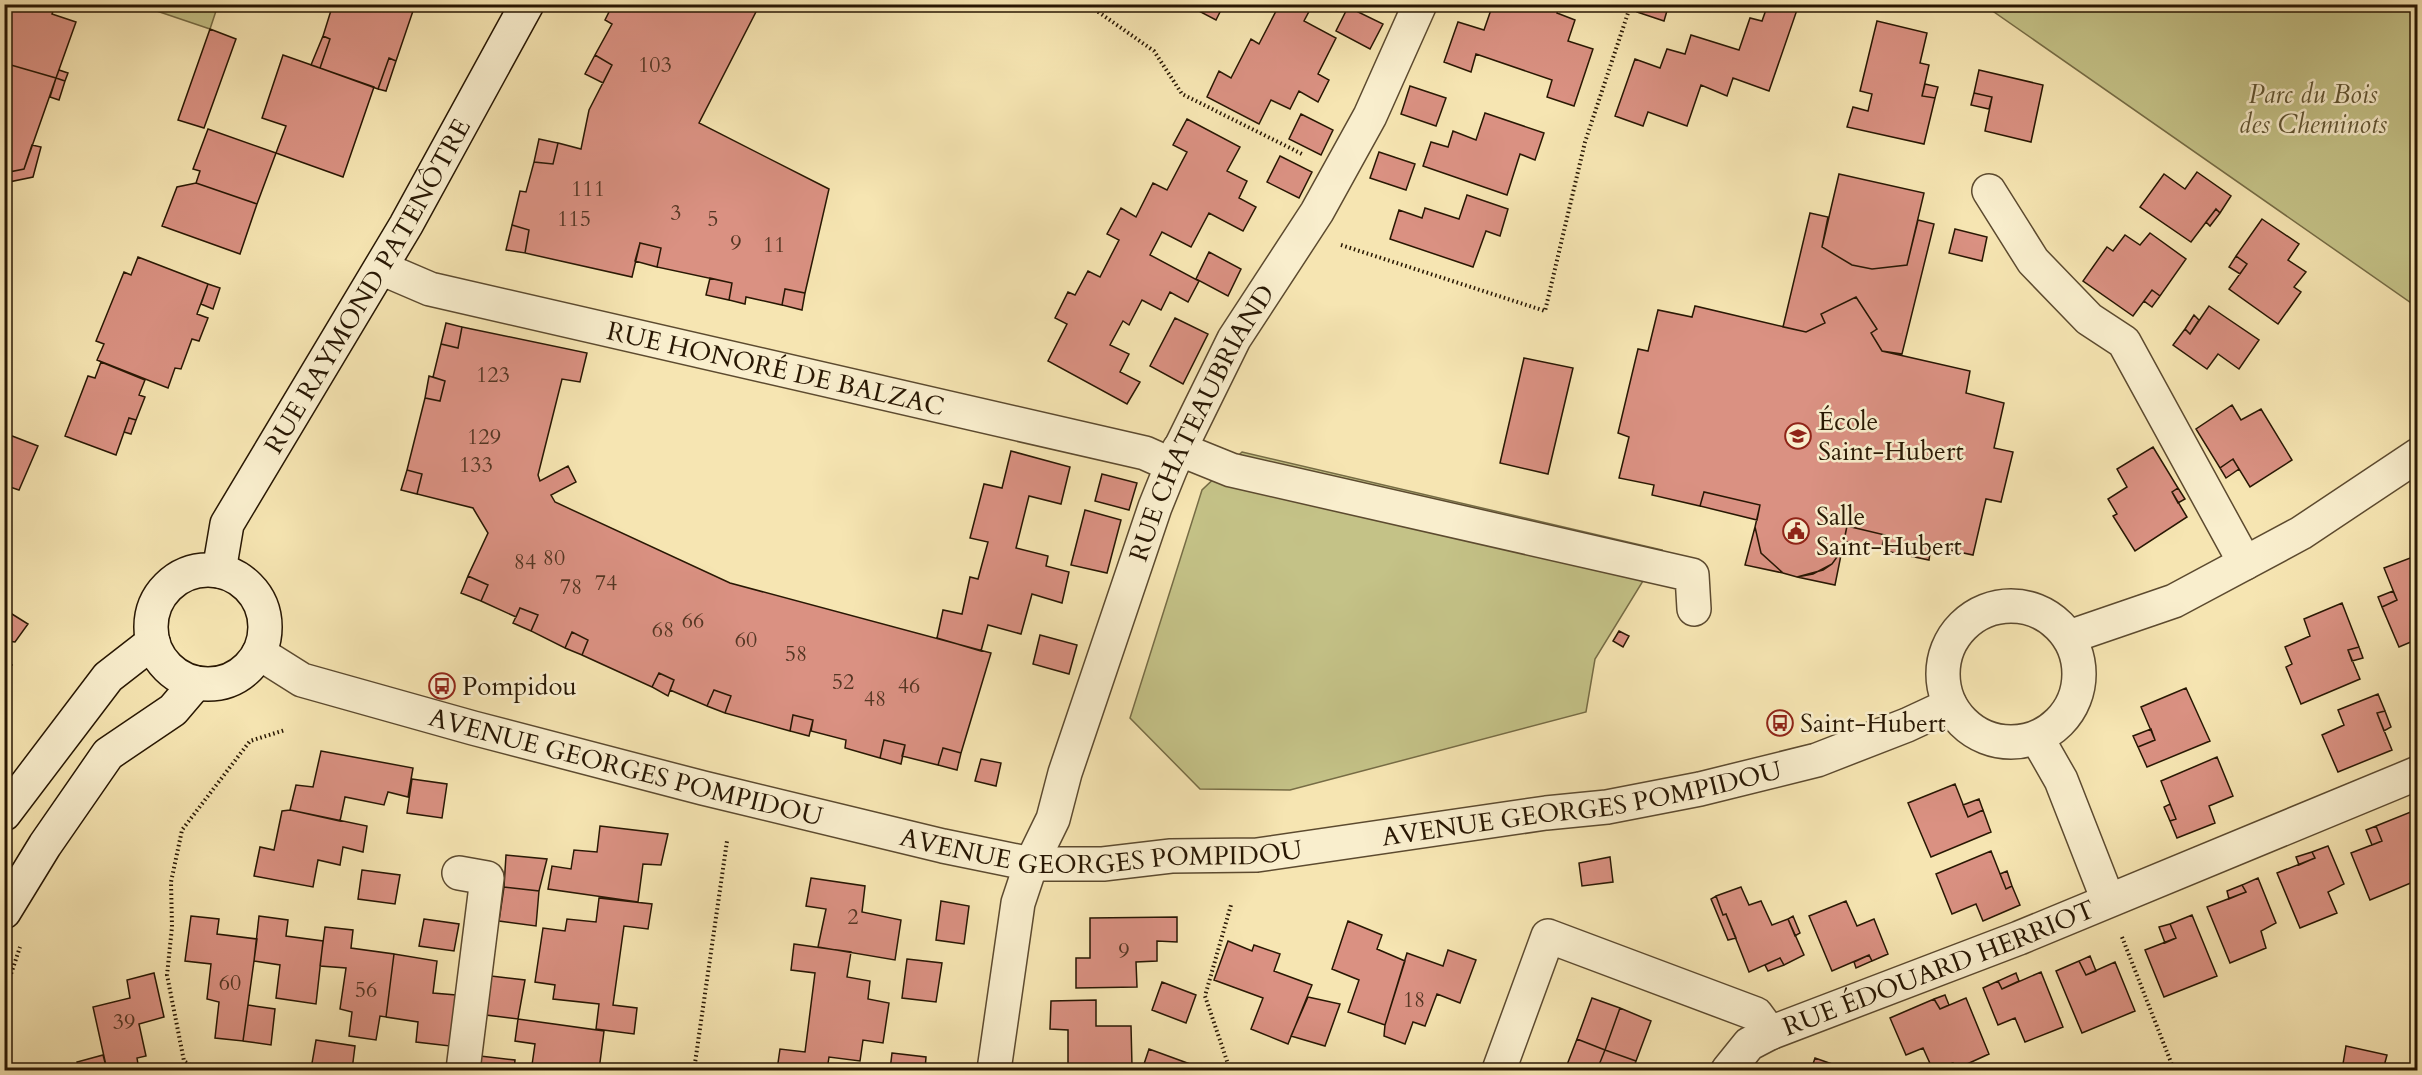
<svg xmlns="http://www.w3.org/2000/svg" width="2422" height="1075" viewBox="0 0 2422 1075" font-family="Cardo,serif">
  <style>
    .green { fill: #c4c287; stroke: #766c45; stroke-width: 1.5 }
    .building { fill: #da9182; stroke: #281703; stroke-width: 1.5 }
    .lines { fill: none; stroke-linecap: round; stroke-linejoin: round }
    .street-casing { stroke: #5c4a2f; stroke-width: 36 }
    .secondary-casing { stroke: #281703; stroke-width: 36 }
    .path { stroke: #281703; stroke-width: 4; stroke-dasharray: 1.5 3; stroke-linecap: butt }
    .street { stroke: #f9eecd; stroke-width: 33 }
    .secondary { stroke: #f9eecd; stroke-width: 33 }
    .labels { text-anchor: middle; stroke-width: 5; stroke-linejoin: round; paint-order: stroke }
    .number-label { font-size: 22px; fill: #543623 }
    .park-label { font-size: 26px; font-style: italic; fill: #5f5331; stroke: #f9eecd }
    .street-label { font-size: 26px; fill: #281703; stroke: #f9eecd }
    .poi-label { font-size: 26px; fill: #281703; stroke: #f9eecd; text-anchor: start }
  </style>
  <rect width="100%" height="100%" fill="#f6e5b2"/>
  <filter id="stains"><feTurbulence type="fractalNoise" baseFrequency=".00333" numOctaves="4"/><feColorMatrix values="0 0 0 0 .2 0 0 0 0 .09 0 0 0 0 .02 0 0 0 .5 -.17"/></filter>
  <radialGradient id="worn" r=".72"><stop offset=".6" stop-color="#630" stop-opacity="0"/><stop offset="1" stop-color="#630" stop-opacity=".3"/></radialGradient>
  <!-- green -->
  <path class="green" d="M139,5H218L210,29Z
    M1984,5H2417V307Z
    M1242,452L1662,550L1595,659L1586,712L1290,790L1200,789L1130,718L1202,490Z"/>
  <!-- building -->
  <path class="building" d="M4,4H55L52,14L76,22L56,78L4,63Z
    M333,4H408L407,8L413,11L396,61L389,58L378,89L320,68L330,39L323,36Z
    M613,4H760L699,123L829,189L805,293L785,289L782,305L746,297L745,304L729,300L732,283L657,267L661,248L640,243L632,277L525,253L529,230L512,225L520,191L526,192L534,162L553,164L558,143L581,149L589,110L612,65L595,55L612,24L605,20Z
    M1192,4H1224L1216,20L1191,7Z
    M1263,4H1313L1304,21L1336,38L1318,74L1329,80L1318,102L1299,91L1290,109L1271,100L1259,124L1207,97L1219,71L1231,78L1251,39L1259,44L1276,11Z
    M1493,4H1560L1557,13L1575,20L1568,41L1593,49L1574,106L1547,97L1552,80L1476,54L1471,72L1444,62L1458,22L1484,30Z
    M1639,4H1669L1664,21L1637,12Z
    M1712,4H1729L1727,10Z
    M1768,4H1792L1798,7L1769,91L1733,78L1727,96L1701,85L1687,126L1648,112L1643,126L1615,116L1635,59L1660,68L1667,49L1685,54L1691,35L1739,50L1750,18L1762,21Z
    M1348,7L1383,24L1370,49L1336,31Z
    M1877,21L1927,33L1920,63L1929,65L1922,96L1935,98L1924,144L1847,127L1853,107L1868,111L1872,94L1860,91Z
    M210,29L236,39L204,128L178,120Z
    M323,36L330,39L320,68L311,65Z
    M283,55L374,87L343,177L276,153L286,126L262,118Z
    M595,55L612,65L603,83L585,74Z
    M389,58L396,61L386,91L378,89Z
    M4,63L56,78L24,169L4,173Z
    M59,70L68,73L65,81L56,78Z
    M1979,70L2043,85L2031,142L1985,131L1992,97L1974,93Z
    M56,78L65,81L59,100L50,97Z
    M1925,84L1938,87L1935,98L1922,96Z
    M1410,86L1446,98L1436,126L1401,114Z
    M1974,93L1992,97L1989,109L1971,105Z
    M1485,113L1544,133L1535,160L1520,154L1507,195L1423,166L1431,142L1448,147L1453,131L1476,140Z
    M1301,114L1333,130L1321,155L1289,139Z
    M1187,119L1240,147L1227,171L1247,181L1239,198L1256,207L1243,231L1209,213L1191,247L1162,232L1150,255L1199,281L1188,302L1170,292L1161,310L1142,300L1129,325L1123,321L1110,345L1129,354L1120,372L1140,382L1127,404L1048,361L1067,324L1055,318L1068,292L1075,295L1088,271L1100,277L1119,240L1107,234L1121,208L1136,217L1153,183L1167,190L1187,152L1173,145Z
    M208,129L276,153L257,204L196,183L200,171L193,169Z
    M539,139L558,143L553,164L534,162Z
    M32,145L41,147L33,177L4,183V173L24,169Z
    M1379,152L1415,164L1406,190L1370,178Z
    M1280,156L1312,172L1299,198L1267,182Z
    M2197,172L2231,196L2220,213L2216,209L2191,242L2140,207L2164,174L2185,189Z
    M1839,174L1924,193L1907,265L1872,269L1852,265L1822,247Z
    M196,183L257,204L240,254L162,226L177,187Z
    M1467,195L1508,209L1500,236L1486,231L1473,267L1390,239L1399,210L1422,218L1425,208L1459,219Z
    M2216,209L2220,213L2210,226L2206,222Z
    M1810,213L1828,217L1822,247L1852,265L1872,269L1907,265L1918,220L1934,224L1902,354L1882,351L1871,333L1877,329L1856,297L1821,314L1825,323L1806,332L1783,327Z
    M2262,219L2299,244L2288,260L2306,272L2294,287L2301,292L2278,324L2229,289L2247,264L2236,256Z
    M512,225L529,230L525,253L506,250Z
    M1955,229L1987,237L1982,261L1949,253Z
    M2150,233L2186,259L2160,296L2152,290L2133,316L2083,281L2107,247L2113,251L2125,235L2140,245Z
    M640,243L661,248L657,267L635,261Z
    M1209,252L1241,269L1228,296L1196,279Z
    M2236,256L2247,264L2240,274L2229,267Z
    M138,257L208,284L197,314L208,318L199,341L192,339L181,369L175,368L168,388L97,360L104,344L96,341L124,272L131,275Z
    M710,278L732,283L729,300L706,295Z
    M208,284L220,288L213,309L201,304Z
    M785,289L805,293L802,310L782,305Z
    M2152,290L2160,296L2152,307L2144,301Z
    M1856,297L1877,329L1871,333L1882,351L1970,371L1966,393L2004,403L1994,448L2013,452L2001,502L1986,499L1973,555L1931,546L1929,560L1881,550L1885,535L1847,526L1842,550L1832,564L1813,574L1797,577L1783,573L1761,553L1755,527L1760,505L1704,492L1700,506L1652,495L1654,485L1619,478L1629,437L1618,433L1638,349L1648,351L1658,310L1692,317L1695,306L1806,332L1825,323L1821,314Z
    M2209,306L2259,340L2239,369L2218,354L2207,369L2173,345L2185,329L2190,334Z
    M2194,315L2199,320L2190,334L2185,329Z
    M1175,318L1208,334L1183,384L1150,366Z
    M446,323L462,327L458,348L441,344Z
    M462,327L587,353L580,382L562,379L538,475L540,481L568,466L576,482L551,495L555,502L730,583L991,653L961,753L943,748L938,765L902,756L905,745L884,740L880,758L845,748L846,740L811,731L813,720L793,715L790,731L725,713L731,696L714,690L707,706L670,690L674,680L659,673L652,687L582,655L588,640L572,632L565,648L531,631L538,615L520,608L516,617L481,601L488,585L468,576L488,533L473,508L417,494L422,474L407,470L425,398L440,401L445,381L433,377L441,344L458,348Z
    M1524,358L1573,368L1548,474L1500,463Z
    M101,362L145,380L139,395L145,397L136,420L129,418L116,455L65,436L88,376L95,378Z
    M429,376L445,381L440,401L425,398Z
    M2232,405L2241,420L2261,409L2292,460L2250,487L2233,459L2220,468L2196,429Z
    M129,418L136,420L131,434L124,432Z
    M7,434L38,446L19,490L4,485V441Z
    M2153,447L2178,488L2172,492L2187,517L2135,551L2113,516L2117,514L2108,499L2127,487L2117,469Z
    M1011,451L1070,467L1061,504L1029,496L1016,548L1048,556L1046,566L1069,572L1062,603L1032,594L1021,634L988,625L981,651L937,638L943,610L962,614L970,577L978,579L988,542L970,538L984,484L1002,488Z
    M2233,459L2239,469L2226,478L2220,468Z
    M407,470L422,474L417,494L401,490Z
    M1102,474L1137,483L1129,510L1095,501Z
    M2178,488L2185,499L2178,503L2172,492Z
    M1704,492L1760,505L1757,520L1700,506Z
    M1085,510L1121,520L1107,573L1071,565Z
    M1847,526L1885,535L1881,550L1844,541Z
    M1755,527L1761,553L1783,573L1745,565Z
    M1842,550L1835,585L1797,577L1823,570L1832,564Z
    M2418,555V639L2399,647L2382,607L2397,600L2384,568Z
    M468,576L488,585L481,601L461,593Z
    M2393,591L2397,600L2382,607L2378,597Z
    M2342,603L2359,647L2348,650L2360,679L2301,704L2286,667L2292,664L2285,647L2310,636L2304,619Z
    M520,608L538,615L531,631L513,623Z
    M4,609L28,624L15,642L7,641L4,650Z
    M1619,631L1629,636L1623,647L1613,641Z
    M572,632L588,640L582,655L565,648Z
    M1040,635L1077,645L1069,674L1033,664Z
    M2359,647L2363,658L2352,661L2348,650Z
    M4,657L12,665L4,672Z
    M659,673L674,680L668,696L652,687Z
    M2418,677V690L2412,679Z
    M2186,688L2210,741L2147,767L2138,747L2155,740L2141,707Z
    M714,690L731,696L725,713L707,706Z
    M2378,694L2385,711L2377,713L2392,750L2338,772L2322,735L2344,725L2338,710Z
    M2385,711L2391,727L2384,731L2377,713Z
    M793,715L813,720L809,736L790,731Z
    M2151,729L2155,740L2138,747L2133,736Z
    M884,740L905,745L901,764L880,758Z
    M943,748L961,753L957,770L938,765Z
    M321,751L413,768L408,797L388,792L384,805L345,797L340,821L290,810L296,785L313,787Z
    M2217,757L2233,796L2209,806L2215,823L2177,838L2170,821L2176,819L2161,781Z
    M981,759L1001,763L996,786L975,781Z
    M412,779L447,784L442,818L407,813Z
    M1955,784L1968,817L1983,810L1991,832L1931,857L1908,803Z
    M1979,799L1983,810L1968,817L1963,805Z
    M2170,804L2176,819L2170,821L2164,807Z
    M2418,809V880L2370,900L2351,853L2382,841L2376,826Z
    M290,810L367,826L363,852L343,847L340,865L318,860L313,887L254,876L260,847L274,850L282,811Z
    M600,826L668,834L661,865L643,864L638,902L548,889L552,866L571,869L574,850L597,852Z
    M2376,826L2382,841L2372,845L2366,830Z
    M2328,846L2344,884L2328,892L2337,913L2300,928L2277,873L2315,858L2312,852Z
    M1991,851L2006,889L2012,886L2020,905L1983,921L1976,904L1952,914L1936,874Z
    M2312,852L2315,858L2299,865L2296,857Z
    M506,855L547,859L539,891L504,887Z
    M1610,857L1613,882L1582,886L1579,863Z
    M362,870L400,875L395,904L358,899Z
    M2007,871L2012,886L2006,889L2000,874Z
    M811,878L865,886L862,912L901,920L895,960L818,947L826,909L806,906Z
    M2258,878L2276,923L2261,931L2266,948L2230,963L2207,907L2246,892L2242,885Z
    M2242,885L2246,892L2229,899L2227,891Z
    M504,887L539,891L536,926L499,921Z
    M1741,887L1749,905L1761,901L1772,925L1788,919L1804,955L1784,965L1780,958L1749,972L1726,914L1723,915L1716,896Z
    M1716,896L1723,915L1726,914L1736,938L1728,940L1711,899Z
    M599,898L652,904L648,929L624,926L613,1005L637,1008L634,1034L596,1029L599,1004L553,999L555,985L535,982L543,928L565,931L567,919L596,922Z
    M941,901L969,906L964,944L936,940Z
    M1846,901L1857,926L1874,919L1888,954L1872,961L1869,955L1832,971L1809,916Z
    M2192,915L2217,976L2164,997L2145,950L2176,938L2170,924Z
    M191,916L219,919L217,934L257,939L243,1041L215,1038L219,1002L207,999L211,964L185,961Z
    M259,916L288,920L286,936L323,941L316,1004L276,998L280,965L254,961Z
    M1793,916L1800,933L1795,936L1788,919Z
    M1177,917V942L1157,941V961L1136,962L1137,987L1076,988V958H1090V918Z
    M424,919L459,924L454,951L419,946Z
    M1348,921L1382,935L1377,949L1405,961L1385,1025L1348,1012L1359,980L1332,969Z
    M2170,924L2176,938L2165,943L2159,927Z
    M325,927L353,930L351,948L394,954L386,1017L380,1016L376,1040L349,1036L352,1012L340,1009L346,968L320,966Z
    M1228,941L1252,951L1254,945L1280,954L1274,971L1312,985L1288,1044L1251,1029L1263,998L1214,980Z
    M794,944L851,952L847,977L870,981L868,999L889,1003L883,1043L863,1040L860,1061L829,1057L827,1070H777L780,1049L805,1052L815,973L791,970Z
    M1448,950L1476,960L1460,1003L1437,994L1425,1026L1413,1022L1405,1044L1384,1036L1385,1025L1407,953L1443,966Z
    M394,954L437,961L433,993L456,995L450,1046L416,1042L418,1022L386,1017Z
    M1869,955L1872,961L1856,968L1854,962Z
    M2090,956L2096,971L2086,975L2079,961Z
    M1780,958L1784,965L1768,971L1765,965Z
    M907,959L942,963L936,1002L902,998Z
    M2079,961L2086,975L2115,962L2135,1011L2082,1033L2056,971Z
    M2041,972L2063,1027L2025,1042L2015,1018L1998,1025L1983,988L1998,981L2002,989Z
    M154,973L164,1017L139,1024L146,1056L137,1058L139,1070H107L93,1007L130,998L127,980Z
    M2016,973L2019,981L2002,989L1998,981Z
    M491,976L525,980L518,1019L486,1015Z
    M1162,982L1196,995L1186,1023L1152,1010Z
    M1945,995L1949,1005L1940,1009L1934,999Z
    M1308,997L1340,1004L1325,1046L1291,1036Z
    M1592,998L1620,1008L1605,1050L1577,1039Z
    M1966,998L1989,1054L1956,1069L1953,1063L1933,1070L1923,1048L1906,1055L1890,1018L1934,999L1940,1009Z
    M1096,1000V1026H1131L1132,1066L1068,1067V1030L1050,1029L1051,1001Z
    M248,1005L275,1009L271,1045L243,1041Z
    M1620,1008L1651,1021L1636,1061L1605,1050Z
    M518,1019L604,1031L599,1070H552L553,1067L532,1065L535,1044L515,1041Z
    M1577,1039L1605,1050L1597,1070H1565Z
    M316,1040L355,1046L352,1070L311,1069Z
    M2346,1046L2387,1055L2383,1070H2342Z
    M1149,1049L1190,1064L1187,1070H1142Z
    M1605,1050L1636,1061L1633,1070H1597Z
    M892,1053L926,1057L925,1070H890Z
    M103,1055L107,1070H79L77,1062Z
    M480,1056L515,1060L514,1070H478Z
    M1815,1058L1849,1070H1811Z
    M1377,1064L1397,1070H1375Z
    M1795,1064L1811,1070H1792Z"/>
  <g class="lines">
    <!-- street casing -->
    <g class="street-casing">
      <g id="street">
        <path d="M1989,191L2033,261L2089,319L2124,342L2245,563"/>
        <path id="s1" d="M381,268L430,289L1145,453L1172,465"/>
        <path d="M1179,449L1231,470L1692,575L1694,609"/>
        <circle cx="2011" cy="674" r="68"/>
        <path d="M2069,637L2174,601L2301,533L2418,455"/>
        <path id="s2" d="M259,653L302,680L473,728L703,788L943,846L1031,864H1103L1171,856L1257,855L1546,813L1607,807L1700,789L1817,760L1907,725L1950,705"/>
        <path d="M2037,738L2061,780L2108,900"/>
        <path d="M459,873L487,878L463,1070"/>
        <path id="s3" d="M994,1070L1018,903L1031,864L1053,819L1065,773L1155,507L1172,465L1234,339L1317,212L1370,116L1420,4"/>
        <path d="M1499,1070L1548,936L1756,1014L1770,1033"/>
        <path id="s4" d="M1728,1070L1749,1044L1770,1033L2019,938L2418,773"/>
      </g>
    </g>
    <!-- secondary casing -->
    <g class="secondary-casing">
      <g id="secondary">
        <circle cx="208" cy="627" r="57"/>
        <path id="s5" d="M219,571L227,524L406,225L527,4"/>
        <path d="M4,814L108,677L153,642"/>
        <path d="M4,912L45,845L108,754L173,710L196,683"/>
      </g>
    </g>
    <!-- path -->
    <path class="path" d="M1087,4L1154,51L1182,94L1304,155
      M1341,245L1545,311L1585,142L1631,4
      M2122,937L2174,1070
      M4,995L20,947
      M198,1070L184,1061L167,975L172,927L171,882L182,830L250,741L285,730
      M694,1070L727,841
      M1230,1070L1205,996L1231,905"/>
    <!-- street -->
    <use href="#street" class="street"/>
    <!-- secondary -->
    <use href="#secondary" class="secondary"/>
  </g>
  <!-- icons -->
  <defs>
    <g id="school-ring" transform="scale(1.35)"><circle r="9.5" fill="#f9eecd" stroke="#8f2418" stroke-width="1.5"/><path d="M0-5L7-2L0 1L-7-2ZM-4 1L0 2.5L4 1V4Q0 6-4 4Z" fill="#8f2418"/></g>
    <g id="civic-ring" transform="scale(1.35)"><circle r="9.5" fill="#f9eecd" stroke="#8f2418" stroke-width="1.5"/><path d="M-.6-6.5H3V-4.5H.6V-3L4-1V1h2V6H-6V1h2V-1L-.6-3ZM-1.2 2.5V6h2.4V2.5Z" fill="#8f2418"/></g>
    <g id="bus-ring" transform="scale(1.35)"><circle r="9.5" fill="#f9eecd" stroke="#8f2418" stroke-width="1.5"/><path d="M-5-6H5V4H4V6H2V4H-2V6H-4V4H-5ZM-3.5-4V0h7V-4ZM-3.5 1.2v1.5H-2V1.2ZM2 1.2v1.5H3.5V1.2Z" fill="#8f2418"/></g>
  </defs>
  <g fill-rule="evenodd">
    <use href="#school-ring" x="1798" y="436"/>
    <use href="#civic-ring" x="1796" y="531"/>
    <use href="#bus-ring" x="442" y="686"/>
    <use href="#bus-ring" x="1780" y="723"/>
  </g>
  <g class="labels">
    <!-- number labels -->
    <g class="number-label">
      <text x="655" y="72">103</text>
      <text x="588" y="196">111</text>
      <text x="676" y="220">3</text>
      <text x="574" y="226">115</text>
      <text x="713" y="226">5</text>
      <text x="736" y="250">9</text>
      <text x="774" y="252">11</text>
      <text x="493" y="382">123</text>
      <text x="484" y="444">129</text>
      <text x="476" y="472">133</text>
      <text x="554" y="565">80</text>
      <text x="525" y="569">84</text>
      <text x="606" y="590">74</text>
      <text x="571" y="594">78</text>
      <text x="693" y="628">66</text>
      <text x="663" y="637">68</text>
      <text x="746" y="647">60</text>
      <text x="796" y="661">58</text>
      <text x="843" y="689">52</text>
      <text x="909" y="693">46</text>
      <text x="875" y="706">48</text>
      <text x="853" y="924">2</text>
      <text x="1124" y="958">9</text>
      <text x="230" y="990">60</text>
      <text x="366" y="997">56</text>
      <text x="1414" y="1007">18</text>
      <text x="124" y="1029">39</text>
    </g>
    <!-- park labels -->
    <g class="park-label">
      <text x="2313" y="103">Parc du Bois<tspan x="2313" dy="30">des Cheminots</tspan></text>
    </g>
    <!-- street labels -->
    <g class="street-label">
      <text dy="9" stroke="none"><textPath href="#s5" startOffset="324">RUE RAYMOND PATENÔTRE</textPath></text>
      <text dy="9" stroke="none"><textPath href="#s1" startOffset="408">RUE HONORÉ DE BALZAC</textPath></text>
      <text dy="9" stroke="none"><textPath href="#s3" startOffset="684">RUE CHATEAUBRIAND</textPath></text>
      <text dy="9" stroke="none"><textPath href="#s2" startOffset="386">AVENUE GEORGES POMPIDOU</textPath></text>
      <text dy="9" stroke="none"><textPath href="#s2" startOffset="1358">AVENUE GEORGES POMPIDOU</textPath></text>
      <text dy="9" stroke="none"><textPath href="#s2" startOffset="872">AVENUE GEORGES POMPIDOU</textPath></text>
      <text dy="9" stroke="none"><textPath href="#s4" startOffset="238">RUE ÉDOUARD HERRIOT</textPath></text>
    </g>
    <!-- poi labels -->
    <g class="poi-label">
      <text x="1818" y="430">École<tspan x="1818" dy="30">Saint-Hubert</tspan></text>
      <text x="1816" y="525">Salle<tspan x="1816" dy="30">Saint-Hubert</tspan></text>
      <text x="462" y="695">Pompidou</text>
      <text x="1800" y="732">Saint-Hubert</text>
    </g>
  </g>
  <!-- margin -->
  <rect width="2422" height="1075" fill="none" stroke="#f6e5b2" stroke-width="24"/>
  <rect x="6" y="6" width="2410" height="1063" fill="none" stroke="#281703" stroke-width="3"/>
  <rect x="12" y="12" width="2398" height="1051" fill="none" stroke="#281703" stroke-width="1.5"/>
  <rect width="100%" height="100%" filter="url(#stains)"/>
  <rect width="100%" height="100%" fill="url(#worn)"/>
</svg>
